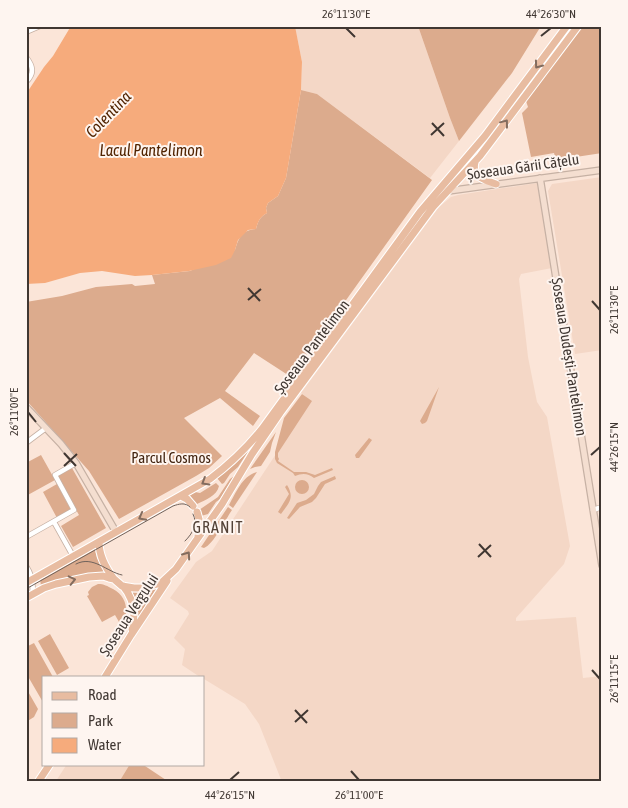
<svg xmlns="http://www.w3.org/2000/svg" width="628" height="808" viewBox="0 0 628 808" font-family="'Asap Condensed',sans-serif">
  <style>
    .built { fill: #f4d7c6 }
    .green { fill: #dcab8d }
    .water { fill: #f6ab7c }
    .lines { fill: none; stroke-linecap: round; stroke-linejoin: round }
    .street-casing { stroke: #c6b1a4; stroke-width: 6 }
    .secondary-casing { stroke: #c6b1a4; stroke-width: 8 }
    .primary-casing { stroke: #fff; stroke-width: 9 }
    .street { stroke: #fff; stroke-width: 4.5 }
    .secondary { stroke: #f4ded0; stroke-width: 5.5 }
    .primary { stroke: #e8bca1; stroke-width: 7 }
    .tram { stroke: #70635c; stroke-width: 1 }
    .oneway { stroke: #836c5e }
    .ticks { fill: none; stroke: #403732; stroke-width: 2 }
    .labels { text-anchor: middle; stroke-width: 4; stroke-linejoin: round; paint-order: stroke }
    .street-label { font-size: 15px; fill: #403732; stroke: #fef5f0 }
    .park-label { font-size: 15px; fill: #422410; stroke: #fef5f0 }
    .water-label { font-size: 16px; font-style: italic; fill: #512300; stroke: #fef5f0 }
    .neighbourhood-label { font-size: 16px; letter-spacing: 1px; fill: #534237; stroke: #fef5f0 }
    .neatline { fill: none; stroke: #403732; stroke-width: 2 }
    .ticks-label { font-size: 12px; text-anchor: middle; fill: #403732 }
  </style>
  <rect width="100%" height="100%" fill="#fbe5d8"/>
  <!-- built -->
  <path class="built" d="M295,26H418L450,118L459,141L430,178L317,94L301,90L302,62Z
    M602,177V350L575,354L548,191L552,184Z
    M537,183L552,268L521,274L519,279L528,357L537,402L547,417L570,546L564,564L516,618V621L576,617L583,678L602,676V782H282L259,724L245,704L204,679V677H200L182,665L185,649L174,638L189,614L188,611L170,598L196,562L212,551L311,401L301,393L439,207L451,197L458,195Z
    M67,764H130L119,782H57L56,781Z"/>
  <!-- green -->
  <path class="green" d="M418,26H541L512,73L459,141L450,118Z
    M582,26H602V153L556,160L554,153L531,157L522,113L528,107L526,101Z
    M301,90L317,94L432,180L291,377L254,353L225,391L260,416L253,426L220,398L184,418L222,456L209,468L196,476L119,519L89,471L26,400V302L62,296L96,287L132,284L135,286L155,284L152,275L190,271L235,250C239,237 242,230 256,229C258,221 260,217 267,213L266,208L268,203L278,196L286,178Z
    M439,387L427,421L425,423L422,424L420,421Z
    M302,394L312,401L278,453V457L279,459L278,461L294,472H306L315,475L332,468L333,470L314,478C308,473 302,473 295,476L293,473L277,463L275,459V452L284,418Z
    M276,432L272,443L270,452L261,466L255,467L250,469Z
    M369,438L372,440L359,458H356L355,455Z
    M250,447H251L238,467L230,474L224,483L222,484L217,478L218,477L237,461Z
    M41,455L55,480L26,496V463Z
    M72,468L106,528L73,547L61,526L79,515L57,476Z
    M257,472L233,508L229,505C236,493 242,476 257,472Z
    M234,476L220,499L216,502L208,514L201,516L199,510L218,497L230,479Z
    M335,476L336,479L325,484L316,498L312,502L300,507L290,518L289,519L287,518L297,503L306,500L314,494L318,486L321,482Z
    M295 487a7 7 0 1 1 14 0a7 7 0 1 1-14 0Z
    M216,483L219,486C217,496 205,500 197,504L196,505L189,496L195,492L200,493Z
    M57,484L71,510L57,518L43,492Z
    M287,485C295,498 289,503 281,514L278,512L289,494L285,487Z
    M228,507L232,510C225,520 214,544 204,548L201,547Z
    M94,545L97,558L106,574L41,586L40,579L77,557Z
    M98,584C104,584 107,586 113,589C128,597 129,613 122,627L115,615L102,622L87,596L89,595L88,592L92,587Z
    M156,589L138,617L136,604L131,592L141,593Z
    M50,634L69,668L57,675L38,641Z
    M34,643L53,677H44V704L26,673V647Z
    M26,688L38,709L34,717L26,722Z
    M130,764H142L169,782H119Z"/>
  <!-- water -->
  <path class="water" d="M71,26H295L302,62L301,90L286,178L278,196L268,203L266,208L267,213C260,217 258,221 256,229L248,230L238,240L235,250L231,258L216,265L189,271L152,275L135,276L102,271L80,273L45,283L26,284V94L44,67L53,56Z"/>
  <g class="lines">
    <!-- street casing -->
    <g class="street-casing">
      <path id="street" d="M26,32L40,26
        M26,57C33,66 35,73 26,82
        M26,443L46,428
        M593,510L602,507
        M54,522L73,556
        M26,537L74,510L55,475L76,463
        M26,566C32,575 34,584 32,595"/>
    </g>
    <!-- secondary casing -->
    <g class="secondary-casing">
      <path id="secondary" d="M540,178L602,565
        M448,191L602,170
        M26,407L61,444L76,463L116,532"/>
    </g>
    <!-- primary casing -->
    <g class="primary-casing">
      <path id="primary" d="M475,162C471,177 485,180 496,184
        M181,496L187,499L193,506
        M197,512L200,523L198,536
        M99,542C99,556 105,567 114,579
        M26,583L210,479C230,464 246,449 262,429L420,212L485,136L567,26
        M123,586C134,599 136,613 132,629
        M26,598L44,588L56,584L89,577L103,576L109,578L114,579L122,586L134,588H144L161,583L176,569L222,504L252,454L280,413L433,207L480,156L578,26
        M105,677L131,635L167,581
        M38,782L50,764"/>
    </g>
    <!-- street -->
    <use href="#street" class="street"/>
    <!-- secondary -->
    <use href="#secondary" class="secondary"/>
    <!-- primary -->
    <use href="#primary" class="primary"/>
    <!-- tram -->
    <path class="tram" d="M185,541C193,533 198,524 193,514
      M76,564C93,555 107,572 122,575
      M26,589L173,506C179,504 185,502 190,507"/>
  </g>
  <!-- one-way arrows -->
  <defs><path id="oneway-chevron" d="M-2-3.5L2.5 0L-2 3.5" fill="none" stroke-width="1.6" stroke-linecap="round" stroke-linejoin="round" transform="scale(1.25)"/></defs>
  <g class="oneway">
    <use href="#oneway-chevron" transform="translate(538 65) rotate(126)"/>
    <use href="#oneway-chevron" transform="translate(505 123) rotate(-53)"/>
    <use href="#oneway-chevron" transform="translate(205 482) rotate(149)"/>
    <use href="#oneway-chevron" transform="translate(142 517) rotate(152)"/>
    <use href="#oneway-chevron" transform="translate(187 555) rotate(-55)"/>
    <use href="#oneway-chevron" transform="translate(72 580) rotate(-13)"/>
  </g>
  <!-- ticks -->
  <path class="ticks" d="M346,28L355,37M541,36L551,28M432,123L444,136M431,135L444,123M248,288L260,301M248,300L261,289M592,301L600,310M28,412L36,422M64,453L76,466M591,455L600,447M64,466L77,454M479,544L491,557M478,557L491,545M592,670L600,679M295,710L307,723M295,722L308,710M351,771L359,780M230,780L239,772"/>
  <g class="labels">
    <!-- street labels -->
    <g class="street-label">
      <text transform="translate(523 167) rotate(-8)" y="5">Șoseaua Gării Cățelu</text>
      <text transform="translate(312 347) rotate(-53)" y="5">Șoseaua Pantelimon</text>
      <text transform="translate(569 357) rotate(81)" y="5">Șoseaua Dudești-Pantelimon</text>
      <text transform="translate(129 615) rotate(-57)" y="5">Șoseaua Vergului</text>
    </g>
    <!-- park labels -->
    <g class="park-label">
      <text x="171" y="463">Parcul Cosmos</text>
    </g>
    <!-- water labels -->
    <g class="water-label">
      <text transform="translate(108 114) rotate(-46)" y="6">Colentina</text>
      <text x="151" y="156">Lacul Pantelimon</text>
    </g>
    <!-- neighbourhood labels -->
    <g class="neighbourhood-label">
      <text x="218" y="533">GRANIT</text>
    </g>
  </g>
  <!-- border -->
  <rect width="628" height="808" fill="none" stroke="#fef5f0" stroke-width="55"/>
  <!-- legend -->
  <rect x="42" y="676" width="162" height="90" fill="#fef5f0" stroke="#b2a9a4"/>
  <rect x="52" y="692" width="25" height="8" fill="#e8bca1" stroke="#b2a9a4"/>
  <text x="88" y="700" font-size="15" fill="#403732">Road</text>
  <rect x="52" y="713" width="25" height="15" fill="#dcab8d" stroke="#b2a9a4"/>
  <text x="88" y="726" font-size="15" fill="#403732">Park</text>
  <rect x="52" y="738" width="25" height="15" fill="#f6ab7c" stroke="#b2a9a4"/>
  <text x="88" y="750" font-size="15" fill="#403732">Water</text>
  <rect x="28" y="28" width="572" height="752" class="neatline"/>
  <g class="ticks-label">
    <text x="346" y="18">26°11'30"E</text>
    <text x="551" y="18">44°26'30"N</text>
    <text transform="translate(614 310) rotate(-90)" y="4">26°11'30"E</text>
    <text transform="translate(14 412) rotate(-90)" y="4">26°11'00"E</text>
    <text transform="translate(614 447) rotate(-90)" y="4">44°26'15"N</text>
    <text transform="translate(614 679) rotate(-90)" y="4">26°11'15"E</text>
    <text x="230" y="799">44°26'15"N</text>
    <text x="359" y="799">26°11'00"E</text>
  </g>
</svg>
